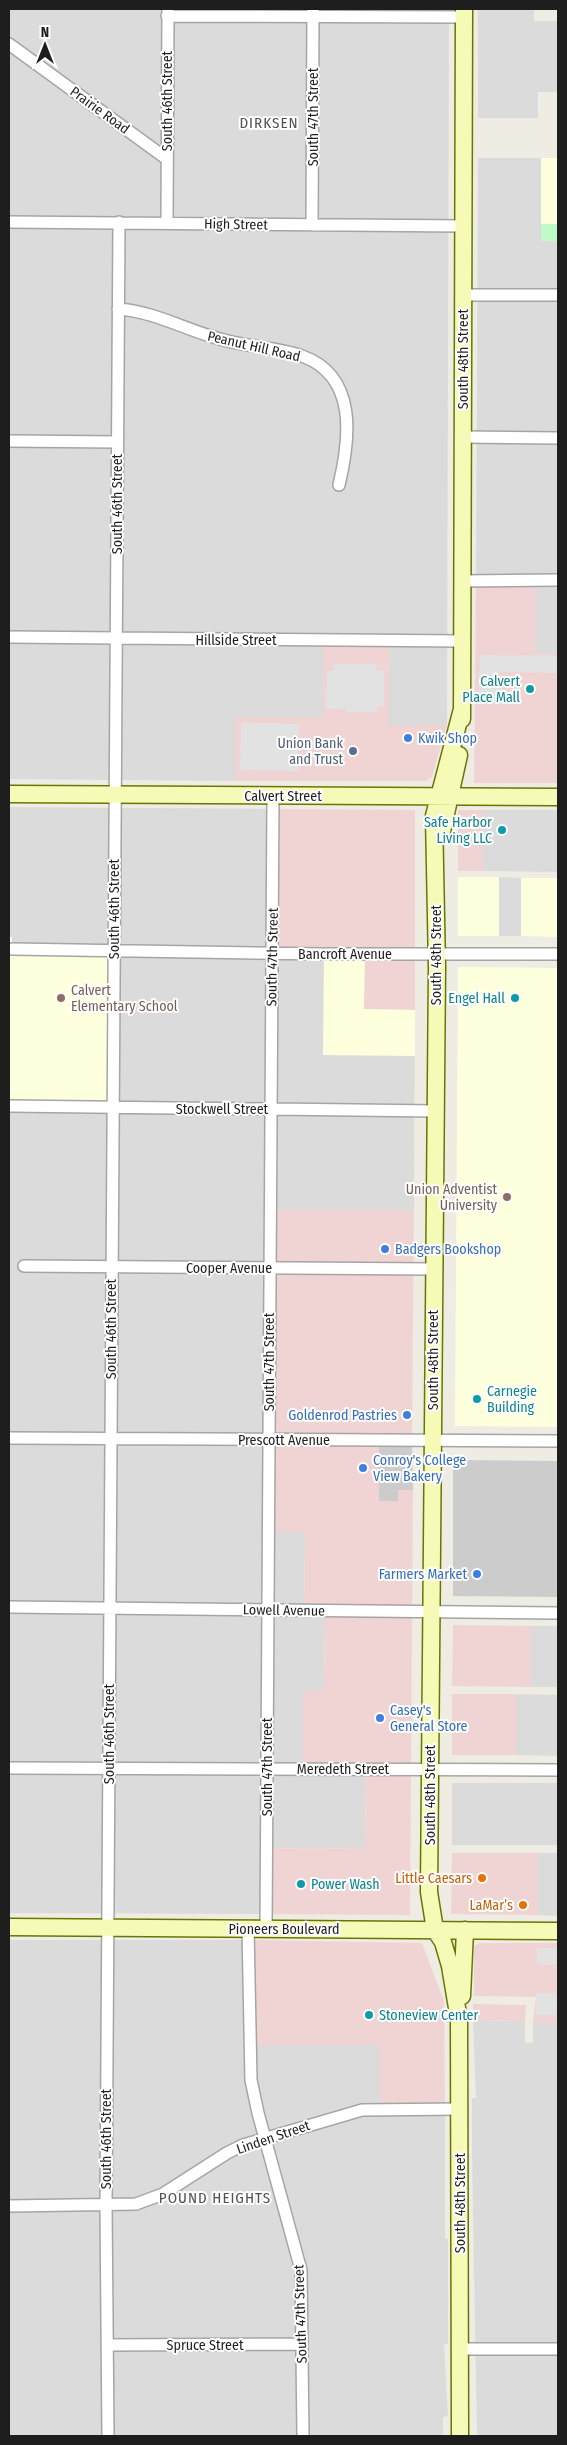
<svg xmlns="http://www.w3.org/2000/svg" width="567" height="2445" viewBox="0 0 567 2445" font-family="'Fira Sans Condensed',sans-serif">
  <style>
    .residential { fill: #dcdbdb }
    .commercial { fill: #f0d4d3 }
    .education { fill: #feffdd }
    .religious { fill: #ccc }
    .park { fill: #c0fac6 }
    .parking { fill: #e2e2e2 }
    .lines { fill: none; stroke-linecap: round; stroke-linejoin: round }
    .street-casing { stroke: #a5a5a5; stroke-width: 14 }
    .secondary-casing { stroke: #687703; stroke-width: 19 }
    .street { stroke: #fff; stroke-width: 11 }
    .secondary { stroke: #f6fab7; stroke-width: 16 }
    .culture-dot { fill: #0f9aa8; stroke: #fff; stroke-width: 2 }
    .shop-dot { fill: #3f7fe0; stroke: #fff; stroke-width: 2 }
    .service-dot { fill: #5c6f8a; stroke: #fff; stroke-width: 2 }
    .education-dot { fill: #8d6e63; stroke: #fff; stroke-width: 2 }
    .food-dot { fill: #e8710a; stroke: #fff; stroke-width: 2 }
    .labels { text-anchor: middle; stroke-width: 4; stroke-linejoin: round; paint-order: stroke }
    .street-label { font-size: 14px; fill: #1e1e1e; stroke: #fff }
    .culture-label { font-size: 14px; fill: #0d838f; stroke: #fff; text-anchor: end }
    .shop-label { font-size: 14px; fill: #366cbe; stroke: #fff; text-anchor: start }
    .service-label { font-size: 14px; fill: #4e5e75; stroke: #fff; text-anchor: end }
    .education-label { font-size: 14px; fill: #785e54; stroke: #fff; text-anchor: start }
    .food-label { font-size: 14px; fill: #c56008; stroke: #fff; text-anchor: end }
    .neighbourhood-label { font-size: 15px; letter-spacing: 1px; fill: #515151; stroke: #fff }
  </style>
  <rect width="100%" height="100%" fill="#efece4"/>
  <!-- residential -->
  <path class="residential" d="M9,9H449L447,725H387L390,640L323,641V718L237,717L236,781L9,779Z
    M478,9H534V21H558V92H538V118H478Z
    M478,158H541V240L558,241V655L535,654L476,581Z
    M9,807L273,809L365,954L364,1009L415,1010L414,1210H271L269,1532H305L304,1610L325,1611L324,1691H304L366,1769L365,1849L267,1848L266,1914L9,1913V1106L12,937H9Z
    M483,810H558V872L483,871Z
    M499,877L521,878V936H499Z
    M531,1626H558V1687H531Z
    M516,1694L558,1695V1756L516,1755Z
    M452,1783H558V1845H452Z
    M538,1853H558V1916L538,1915Z
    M9,1940H248L249,2045H379L445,2109V2238L448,2239V2344L444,2345L448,2416L443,2417V2436H9Z
    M473,2020L525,2021V2042L530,2043L533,2042V2023H558V2436H477L472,2158V2098H476Z"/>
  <!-- commercial -->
  <path class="commercial" d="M476,581H535V654L558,655V783H474Z
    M323,640H390L388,725H447L432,777L426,781H236V717H323Z
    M273,809L415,810V1010L364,1009V954H272Z
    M458,810H483V871H458Z
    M270,1210H414L412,1441H379L398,1500V1490H413L410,1915L266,1914L267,1848L365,1849L366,1770L303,1769V1691L324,1690L325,1611H304L305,1532H268Z
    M453,1625L531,1626V1687L452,1686Z
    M452,1694H516V1755H452Z
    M452,1853H538V1915L451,1914Z
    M248,1940L422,1943L444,2001L445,2109H380L379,2045H249Z
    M480,1943H558V2023H533L536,1997L474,1996V1946Z
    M473,2004L526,2005L525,2021L473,2020Z"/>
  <!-- education -->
  <path class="education" d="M541,158H558V224H541Z
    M458,877H499V936H458Z
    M521,878H558V937L521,936Z
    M9,937H12V949L114,952L113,1109L9,1106Z
    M324,954H365L364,1009L415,1010V1056L323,1055Z
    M458,967L558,968V1427L455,1426Z"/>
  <!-- religious -->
  <path class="religious" d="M379,1441H412L413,1490H398V1501H379Z
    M453,1460L558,1461V1597L453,1596Z"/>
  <!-- park -->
  <path class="park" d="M541,224H558V241H541Z"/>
  <!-- parking -->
  <path class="parking" d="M480,655L558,656V673L501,672L499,668L498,678H502V701H498L497,704H478Z
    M335,664H376L377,671H384V706H378L377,712H346L345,705L343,709H326L327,671L334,670Z
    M241,723L299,724L298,771L240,770Z
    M537,1948H558V1965L537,1964Z
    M536,1993H558V2015H536Z"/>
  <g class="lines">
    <!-- street casing -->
    <g class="street-casing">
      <path id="street" d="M167,16L464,17
        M9,44L167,159
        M9,222L463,226
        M167,223L168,9
        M312,225L313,9
        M463,295H558
        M118,309C153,311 186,330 220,339C247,347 276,347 302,356C358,376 350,439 339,485
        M463,437L558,438
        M9,441L117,442
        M462,581L558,580
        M9,637L462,641
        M12,949L324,954H558
        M10,1106L435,1111
        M24,1266L433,1269
        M9,1438L558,1441
        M9,1607L558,1613
        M9,1768L558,1770
        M248,1928L251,2080L258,2113L301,2270L303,2436
        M266,1929L273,796
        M9,2206L136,2204L163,2194L227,2153L243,2145L362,2110L460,2109
        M108,2345L302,2344
        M460,2349H558
        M108,2436L106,2205L119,222"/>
    </g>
    <!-- secondary casing -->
    <g class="secondary-casing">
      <path id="secondary" d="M462,719L464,9
        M9,794L558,797
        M441,836L459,755
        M9,1927L558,1931
        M462,1996L465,1930
        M460,2436L459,2020L450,1966L443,1942L435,1930L429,1892L437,967L434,816L462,709"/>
    </g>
    <!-- street -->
    <use href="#street" class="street"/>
    <!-- secondary -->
    <use href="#secondary" class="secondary"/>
  </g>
  <!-- markers -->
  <g class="culture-dot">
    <circle cx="530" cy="689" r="5"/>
    <circle cx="502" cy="830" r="5"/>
    <circle cx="515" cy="998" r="5"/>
    <circle cx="477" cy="1399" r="5"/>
    <circle cx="301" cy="1884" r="5"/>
    <circle cx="369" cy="2015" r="5"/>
  </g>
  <g class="shop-dot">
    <circle cx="408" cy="738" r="5"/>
    <circle cx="385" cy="1249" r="5"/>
    <circle cx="407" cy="1415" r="5"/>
    <circle cx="363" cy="1468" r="5"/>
    <circle cx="477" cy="1574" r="5"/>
    <circle cx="380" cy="1718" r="5"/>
  </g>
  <circle class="service-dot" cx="353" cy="751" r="5"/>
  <g class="education-dot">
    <circle cx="61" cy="998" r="5"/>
    <circle cx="507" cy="1197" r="5"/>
  </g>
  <g class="food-dot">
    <circle cx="482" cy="1878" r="5"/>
    <circle cx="523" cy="1905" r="5"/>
  </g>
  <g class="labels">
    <!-- street labels -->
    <g class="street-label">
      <text transform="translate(167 101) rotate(-90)" y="5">South 46th Street</text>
      <text transform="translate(100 110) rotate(36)" y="5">Prairie Road</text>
      <text transform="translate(313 117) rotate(-90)" y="5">South 47th Street</text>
      <text transform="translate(236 224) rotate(1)" y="5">High Street</text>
      <text transform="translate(254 346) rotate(13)" y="5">Peanut Hill Road</text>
      <text transform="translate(463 359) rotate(-90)" y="5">South 48th Street</text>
      <text transform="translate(117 504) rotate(-90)" y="5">South 46th Street</text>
      <text x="236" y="645">Hillside Street</text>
      <text x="283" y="801">Calvert Street</text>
      <text transform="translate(114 909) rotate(-90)" y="5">South 46th Street</text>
      <text x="345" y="959">Bancroft Avenue</text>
      <text transform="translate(436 955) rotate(-90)" y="5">South 48th Street</text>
      <text transform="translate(272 957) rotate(-89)" y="5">South 47th Street</text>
      <text x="222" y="1114">Stockwell Street</text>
      <text x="229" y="1273">Cooper Avenue</text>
      <text transform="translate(111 1329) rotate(-90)" y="5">South 46th Street</text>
      <text transform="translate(433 1360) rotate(-90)" y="5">South 48th Street</text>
      <text transform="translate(269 1362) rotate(-90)" y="5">South 47th Street</text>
      <text x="284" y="1445">Prescott Avenue</text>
      <text transform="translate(284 1610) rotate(1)" y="5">Lowell Avenue</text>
      <text transform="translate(109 1734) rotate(-90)" y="5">South 46th Street</text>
      <text transform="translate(267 1767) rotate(-90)" y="5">South 47th Street</text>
      <text x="343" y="1774">Meredeth Street</text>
      <text transform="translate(430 1795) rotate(-90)" y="5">South 48th Street</text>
      <text x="284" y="1934">Pioneers Boulevard</text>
      <text transform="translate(273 2137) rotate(-19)" y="5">Linden Street</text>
      <text transform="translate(106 2139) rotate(-90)" y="5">South 46th Street</text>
      <text transform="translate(460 2203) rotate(-90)" y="5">South 48th Street</text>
      <text transform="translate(300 2314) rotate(-92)" y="5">South 47th Street</text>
      <text x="205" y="2350">Spruce Street</text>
    </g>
    <!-- culture labels -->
    <g class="culture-label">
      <text x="520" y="686">Calvert<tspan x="520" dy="16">Place Mall</tspan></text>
      <text x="492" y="827">Safe Harbor<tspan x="492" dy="16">Living LLC</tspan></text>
      <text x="505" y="1003">Engel Hall</text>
      <text x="487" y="1396" text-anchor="start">Carnegie<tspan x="487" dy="16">Building</tspan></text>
      <text x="311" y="1889" text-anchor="start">Power Wash</text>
      <text x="379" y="2020" text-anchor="start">Stoneview Center</text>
    </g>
    <!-- shop labels -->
    <g class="shop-label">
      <text x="418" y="743">Kwik Shop</text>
      <text x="395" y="1254">Badgers Bookshop</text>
      <text x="397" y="1420" text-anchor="end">Goldenrod Pastries</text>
      <text x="373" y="1465">Conroy's College<tspan x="373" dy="16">View Bakery</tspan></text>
      <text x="467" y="1579" text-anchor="end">Farmers Market</text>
      <text x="390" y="1715">Casey's<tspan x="390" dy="16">General Store</tspan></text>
    </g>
    <!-- service labels -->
    <g class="service-label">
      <text x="343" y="748">Union Bank<tspan x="343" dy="16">and Trust</tspan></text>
    </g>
    <!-- education labels -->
    <g class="education-label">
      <text x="71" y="995">Calvert<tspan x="71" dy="16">Elementary School</tspan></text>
      <text x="497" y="1194" text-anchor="end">Union Adventist<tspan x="497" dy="16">University</tspan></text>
    </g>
    <!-- food labels -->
    <g class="food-label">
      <text x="472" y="1883">Little Caesars</text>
      <text x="513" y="1910">LaMar’s</text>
    </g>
    <!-- neighbourhood labels -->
    <g class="neighbourhood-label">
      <text x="269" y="128">DIRKSEN</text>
      <text x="215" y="2203">POUND HEIGHTS</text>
    </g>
  </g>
  <!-- border -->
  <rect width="567" height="2445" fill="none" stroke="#1e1e1e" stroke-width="20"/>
  <!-- north arrow -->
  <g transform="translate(45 45)" stroke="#ffffff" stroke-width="4" paint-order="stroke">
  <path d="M0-4L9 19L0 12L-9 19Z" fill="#1e1e1e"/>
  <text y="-8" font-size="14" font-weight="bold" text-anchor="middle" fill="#1e1e1e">N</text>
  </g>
</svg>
